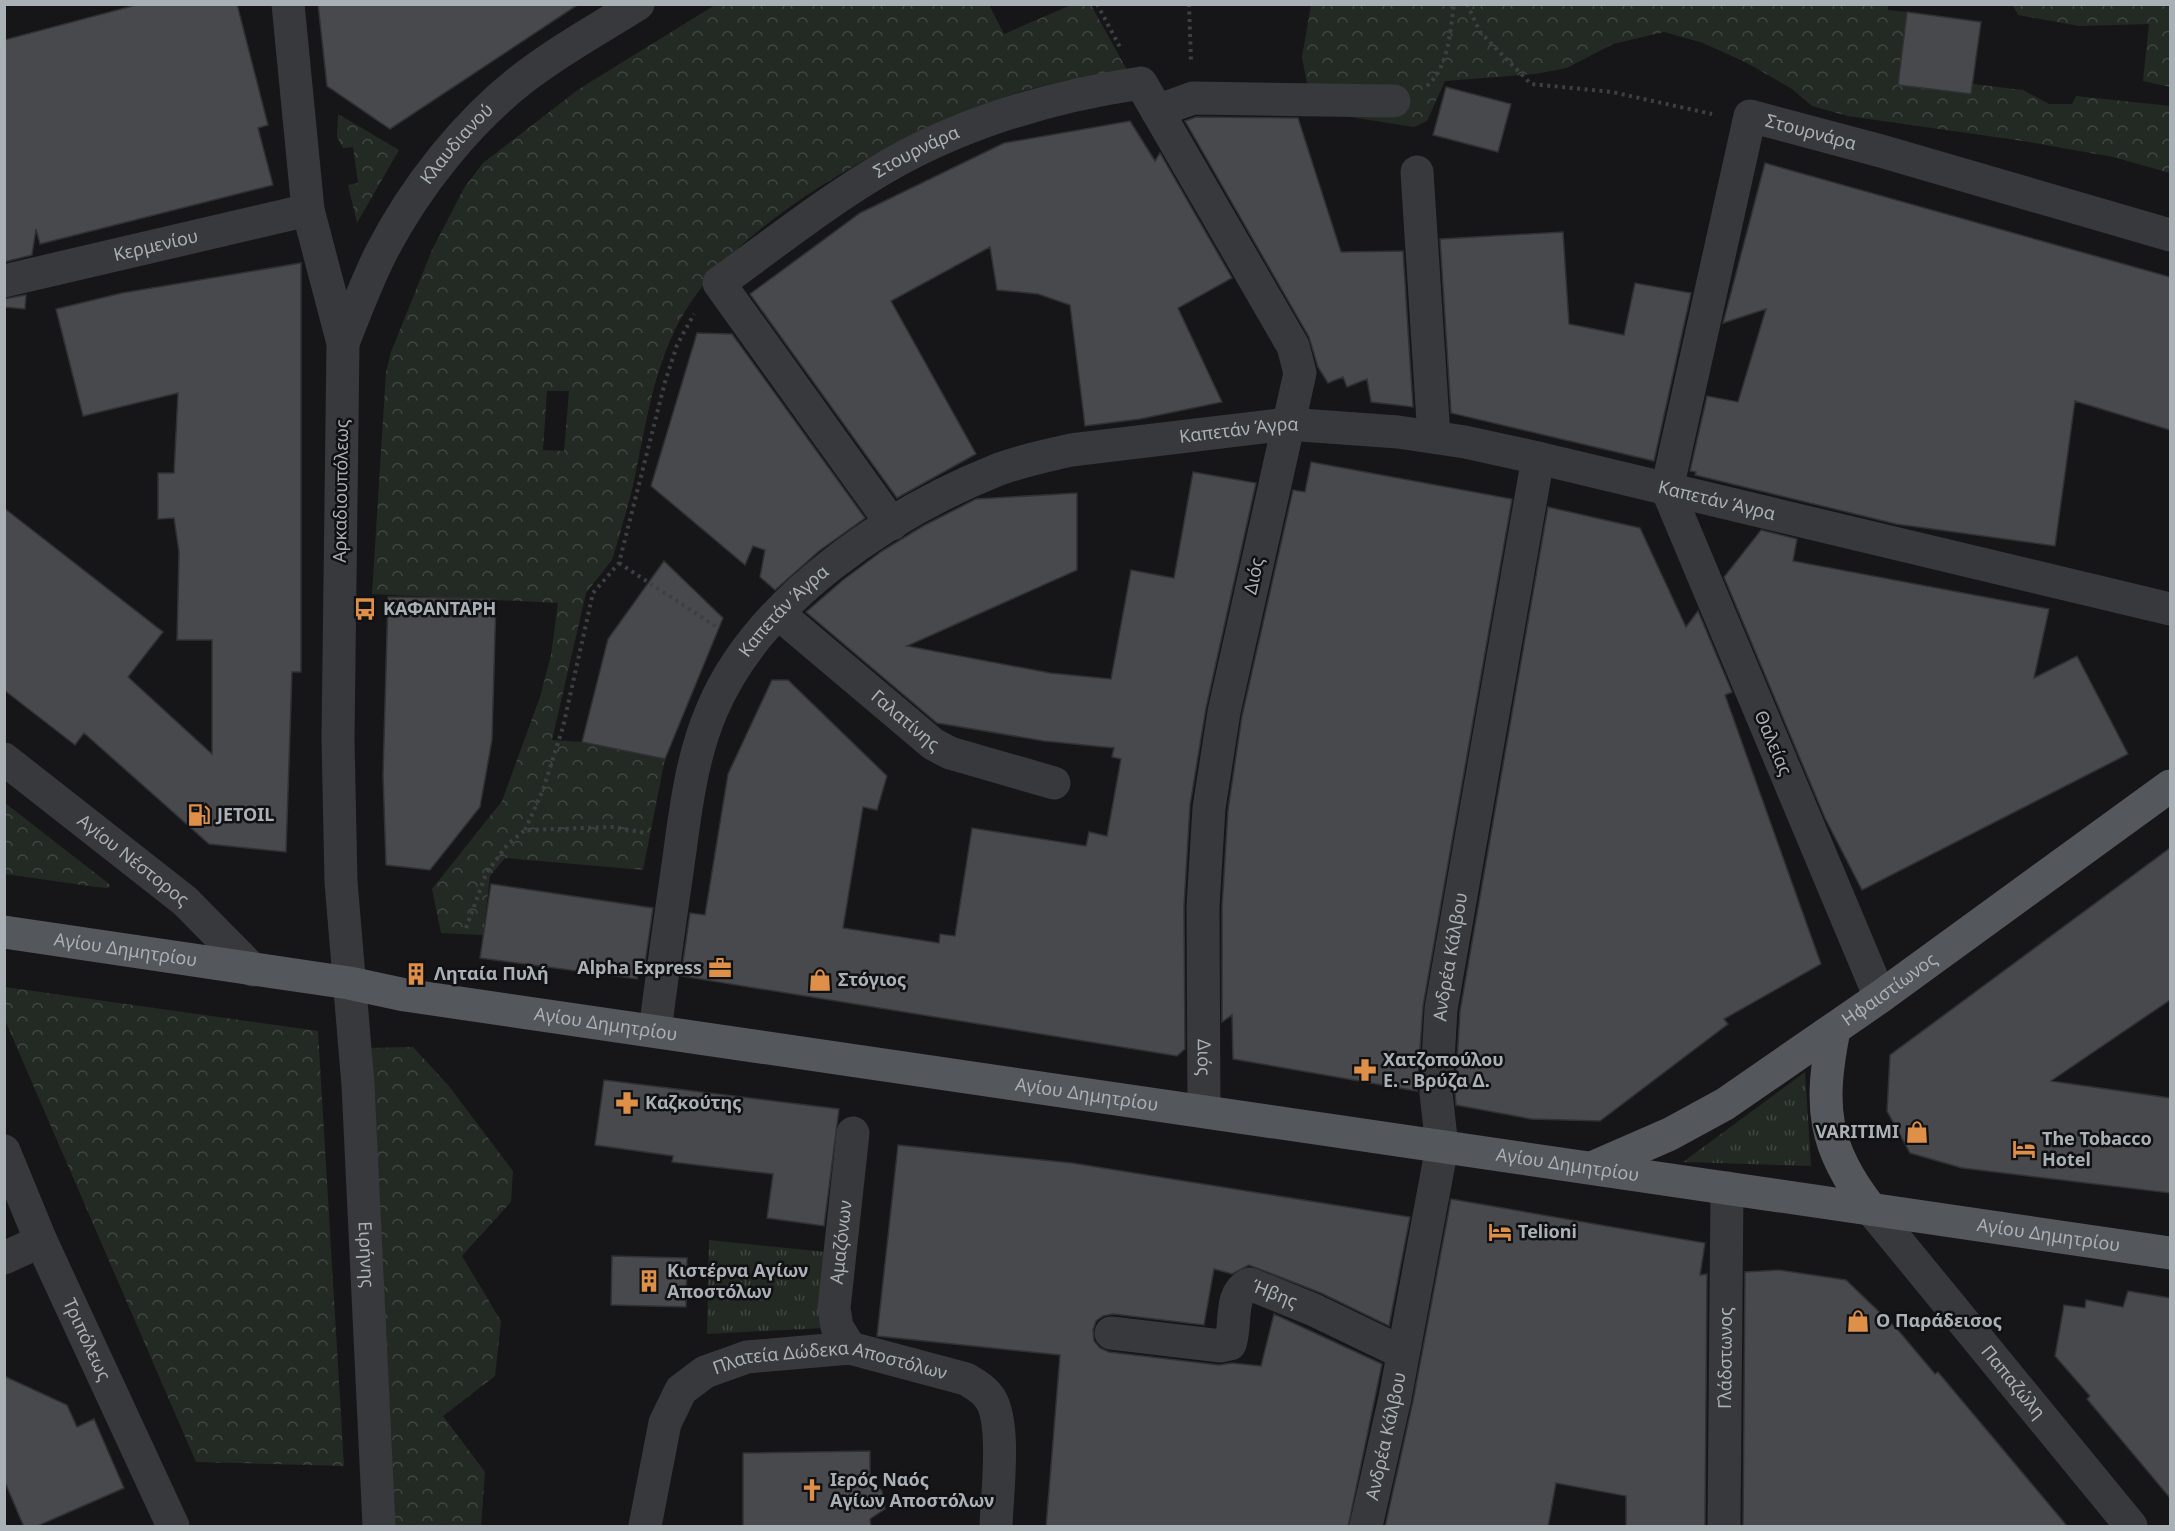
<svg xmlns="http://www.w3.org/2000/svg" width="2175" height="1531" viewBox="0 0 2175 1531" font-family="'Noto Sans',sans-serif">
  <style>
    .grass { fill: url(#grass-tufts) }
    .forest { fill: url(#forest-crowns); fill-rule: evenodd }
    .building { fill: #48494c; stroke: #303133; stroke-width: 1.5 }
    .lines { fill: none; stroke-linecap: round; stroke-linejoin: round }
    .path { stroke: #3d4043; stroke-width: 4; stroke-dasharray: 3 4.5; stroke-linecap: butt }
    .minor { stroke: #37393c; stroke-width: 33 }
    .major { stroke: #54575b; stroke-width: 33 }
    .labels { text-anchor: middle; stroke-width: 5; stroke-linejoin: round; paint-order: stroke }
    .street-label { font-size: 18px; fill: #a9b0b6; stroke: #111113 }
    .poi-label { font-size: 18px; font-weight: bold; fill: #a9b0b6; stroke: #111113; text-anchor: start }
  </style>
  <defs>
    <pattern id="grass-tufts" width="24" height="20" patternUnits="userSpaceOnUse" patternTransform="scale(1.5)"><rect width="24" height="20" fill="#232a23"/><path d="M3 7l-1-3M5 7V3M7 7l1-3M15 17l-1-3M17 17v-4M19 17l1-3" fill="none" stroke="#404641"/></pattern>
    <pattern id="forest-crowns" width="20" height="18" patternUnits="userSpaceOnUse" patternTransform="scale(1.5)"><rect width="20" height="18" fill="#232a23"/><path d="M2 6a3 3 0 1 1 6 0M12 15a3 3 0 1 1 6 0" fill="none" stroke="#404641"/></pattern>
  </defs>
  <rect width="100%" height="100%" fill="#161618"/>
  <!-- grass -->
  <path class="grass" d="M1805,1072L1811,1166L1683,1162Z
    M709,1240L826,1252L824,1328L707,1334Z"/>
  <!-- forest -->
  <path class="forest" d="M715,5H989L1004,34L1071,5H1091L1127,70C1087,76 1046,83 1008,96C902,133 735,218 680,320C654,368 647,419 636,471C632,493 625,515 619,537L612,560L586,593L552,740L582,742L665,759L643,870L505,858L490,876L483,935L441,933L432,889L502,801L540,697L551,655L558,603L372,594L386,372L391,352L432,250L464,188L483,163L579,89ZM547,391H569L564,451L543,450Z
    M1311,5H1888V10L1907,12L1898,85L1971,94L1973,84L2023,90L2049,104H2072L2076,96L2170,106V173L2113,157L2023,141L1848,116L1812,106L1792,89L1747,63L1703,43L1664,32L1613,44L1567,68L1535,74L1445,81L1427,121L1414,127L1312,111L1302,57Z
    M2013,5H2170V87L2143,81L2149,24L2079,26L2018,15Z
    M338,114L399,150L357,223L348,185L358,183L353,147L343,148L337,137Z
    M5,803L108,883L110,886L108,888L96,887L5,874Z
    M5,987L318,1031L344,1466L196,1462L5,1020Z
    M413,1047L448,1085L513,1171L511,1202L462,1256L501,1321L495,1376L443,1416L485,1472L481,1526H384L366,1048Z"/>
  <!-- building -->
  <path class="building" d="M140,4H237L268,125L258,128L273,185L40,244L36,229L32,255L4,262V40Z
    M318,4H579L390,129L327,86Z
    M1907,12L1981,22L1971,94L1898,85Z
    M1446,87L1511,104L1498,152L1433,135Z
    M1196,117L1298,118L1341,252L1403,251L1413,407L1371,402L1367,379L1347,387L1343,377L1328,383L1318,367L1309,337L1185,121Z
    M1130,121L1155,161L1160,153L1232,278L1178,308L1222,402L1140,419L1085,426L1070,305L1038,294L997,290L990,247L891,301L976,454L897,498L750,294L860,213L1004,143Z
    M1765,163L2170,277V430L2075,401L2055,546L1896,524L1695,475L1696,472L1690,471L1707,396L1738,402L1766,309L1723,323Z
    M1563,232L1569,324L1624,335L1635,283L1691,293L1654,461L1451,413L1440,239Z
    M301,263V672H292L286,852L209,844L84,733L75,745L4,690V508L163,632L128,677L212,754V640H177L179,552L174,518L158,519V473H174L178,393L83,416L56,309L122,293Z
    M26,295L25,309L4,307V299Z
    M697,333L732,334L865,518L819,551L775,590L760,577L765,550L753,546L745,565L651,486Z
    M1311,462L1512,499L1423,1006L1417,1091L1233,1059L1232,1015L1222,1022V907L1228,810L1242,716L1293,490L1305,492Z
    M1193,472L1256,483L1206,708L1190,805L1184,906L1185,1049L1177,1056L681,976L690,913L705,915L728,774L772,680H788L887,776L877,810L863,807L843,928L939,943L940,934L955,936L972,828L1086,846L1089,832L1107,836L1121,759L1112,757L1114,748L1044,741L937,723L806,612L843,580L882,551L923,526L976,499L1077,493V570L907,646L1050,673L1111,679L1131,570L1174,578Z
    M1548,507L1640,528L1686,627L1698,611L1732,692L1725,695L1821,964L1724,1019L1728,1024L1600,1121L1531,1119L1456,1105L1455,1093L1460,1011Z
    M1761,530L1797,539L1793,561L2049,609L2034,678L2077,656L2128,754L1862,890L1825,818L1724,577Z
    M664,561L723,618L665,759L582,742L608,639Z
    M388,597L496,599L492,740L480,807L430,870L386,865L383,775Z
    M2170,848V1000L2051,1081L2170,1098V1193L1962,1168L1910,1153L1887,1111L1890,1055Z
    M491,884L653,908L644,970L638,969L637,979L480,958Z
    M604,1080L839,1109L824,1226L767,1218L773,1174L672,1162L673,1156L595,1145Z
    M898,1145L1072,1163L1410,1217L1389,1326L1321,1293L1249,1265L1232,1274L1214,1269L1204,1325L1113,1314L1103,1316L1096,1321L1093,1330L1094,1341L1100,1348L1109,1352L1219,1365L1232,1363L1261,1366L1274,1314L1382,1364L1348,1527H1046L1060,1355L877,1336Z
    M1451,1199L1705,1243L1700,1275L1707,1274L1705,1527H1626V1496L1556,1483L1548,1527H1385L1413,1401Z
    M612,1256L687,1258L686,1307L611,1305Z
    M1779,1270L1846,1280L1898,1330L1935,1374L1938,1372L2068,1527H1743L1745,1272Z
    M2128,1291L2170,1298V1498L2087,1399L2090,1396L2055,1356L2064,1305L2085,1308L2086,1300L2123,1307Z
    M4,1376L67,1405L77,1427L94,1419L124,1488L35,1527H24L4,1480Z
    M870,1451V1479L882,1491L885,1509L870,1519L871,1527H743V1453Z"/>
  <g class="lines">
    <!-- path -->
    <path class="path" d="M1097,4L1121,49
      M1189,4L1191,62
      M1467,4L1480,32L1531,84L1612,92L1712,114
      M1427,86C1449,66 1450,32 1454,4
      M619,563L718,628
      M525,830L543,790L563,727L593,593L619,563L665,382L677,345L694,314
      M466,928L486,874L507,845L525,830L614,827L645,833"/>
    <!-- minor -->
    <g class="minor">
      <path id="s1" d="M288,4L308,210L343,343L338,739L341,882L358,1085L379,1526"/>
      <path d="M1157,111L1193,98L1394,101"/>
      <path d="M1417,172L1434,437"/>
      <path id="s2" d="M4,281L308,210"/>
      <path id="s3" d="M343,343C355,313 366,283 380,255C414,188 467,121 526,76C561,49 600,28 638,4"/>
      <path id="s4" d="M892,524L719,283C775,243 831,198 891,164C969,120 1054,96 1141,83L1293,346L1300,373L1224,712L1209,808L1203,906L1204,1111"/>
      <path id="s5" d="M779,614L933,744L950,753L1054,783"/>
      <path id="s6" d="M4,759L185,901L253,970"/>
      <path id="s7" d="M1880,997L1667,489L1750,116L1881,151L2170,235"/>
      <path id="s8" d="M655,1031C662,976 670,920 678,865C685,814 691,758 712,710C758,600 889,513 997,470C1020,461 1046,456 1071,450L1287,424L1398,432L1465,442L1538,458L2170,609"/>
      <path id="s9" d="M4,1151L41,1241L173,1526"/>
      <path id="s10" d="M1871,1209L2131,1526"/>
      <path d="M4,1258L41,1241"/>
      <path id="s11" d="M1111,1333L1221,1346L1230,1344C1237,1326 1228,1292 1250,1284L1314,1310L1403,1353"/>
      <path id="s12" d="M850,1348L837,1327L834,1308L853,1133"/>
      <path id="s13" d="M645,1526L665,1423L681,1390L705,1372L747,1357L850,1348L966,1379C976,1385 985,1390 991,1400C1006,1426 997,1495 996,1526"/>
      <path id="s14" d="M1366,1526L1395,1398L1442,1147L1436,1093L1441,1009L1538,458"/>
      <path id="s15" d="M1724,1526L1727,1188"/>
    </g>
    <!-- major -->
    <g class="major">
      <path id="s16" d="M4,932L349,983L405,995L2170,1253"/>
      <path d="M1834,1030C1819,1105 1822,1147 1871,1209"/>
      <path id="s17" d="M1592,1168L1670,1134L1725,1104L1880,997L2170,786"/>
    </g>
  </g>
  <!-- icons -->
  <defs>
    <g id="bus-bare" transform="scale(1.8)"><path d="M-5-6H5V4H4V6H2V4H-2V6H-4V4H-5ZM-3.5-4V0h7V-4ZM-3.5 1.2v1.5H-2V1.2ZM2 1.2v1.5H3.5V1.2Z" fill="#de9048" stroke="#111113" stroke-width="2.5" paint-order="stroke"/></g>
    <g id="fuel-bare" transform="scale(1.8)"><path d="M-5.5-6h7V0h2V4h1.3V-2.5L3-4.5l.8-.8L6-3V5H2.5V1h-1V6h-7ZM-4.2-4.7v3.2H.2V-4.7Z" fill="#de9048" stroke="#111113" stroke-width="2.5" paint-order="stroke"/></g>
    <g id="office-bare" transform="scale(1.8)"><path d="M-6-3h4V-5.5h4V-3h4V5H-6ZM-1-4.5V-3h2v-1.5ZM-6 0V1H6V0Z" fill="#de9048" stroke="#111113" stroke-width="2.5" paint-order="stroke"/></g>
    <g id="building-bare" transform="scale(1.8)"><path d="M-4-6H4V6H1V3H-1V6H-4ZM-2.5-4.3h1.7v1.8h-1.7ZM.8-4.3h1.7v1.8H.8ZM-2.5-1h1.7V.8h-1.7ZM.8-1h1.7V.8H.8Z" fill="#de9048" stroke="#111113" stroke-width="2.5" paint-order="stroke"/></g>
    <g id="shop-bare" transform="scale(1.8)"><path d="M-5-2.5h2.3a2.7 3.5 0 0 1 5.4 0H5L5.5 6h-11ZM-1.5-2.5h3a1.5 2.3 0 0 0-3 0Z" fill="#de9048" stroke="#111113" stroke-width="2.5" paint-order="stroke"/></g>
    <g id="pharmacy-bare" transform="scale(1.8)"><path d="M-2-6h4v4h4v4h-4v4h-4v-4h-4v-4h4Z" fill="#de9048" stroke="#111113" stroke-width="2.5" paint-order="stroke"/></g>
    <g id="hotel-bare" transform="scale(1.8)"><path d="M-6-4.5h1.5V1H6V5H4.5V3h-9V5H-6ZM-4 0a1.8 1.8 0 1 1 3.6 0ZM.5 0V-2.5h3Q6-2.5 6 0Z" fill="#de9048" stroke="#111113" stroke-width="2.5" paint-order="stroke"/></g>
    <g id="church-bare" transform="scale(1.8)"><path d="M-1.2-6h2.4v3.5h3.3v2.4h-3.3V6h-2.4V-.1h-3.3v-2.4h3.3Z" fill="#de9048" stroke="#111113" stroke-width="2.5" paint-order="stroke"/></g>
  </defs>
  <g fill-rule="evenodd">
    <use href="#bus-bare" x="365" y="609"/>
    <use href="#fuel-bare" x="199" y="815"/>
    <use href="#office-bare" x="720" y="968"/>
    <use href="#building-bare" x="416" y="974"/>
    <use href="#shop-bare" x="820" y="980"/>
    <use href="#pharmacy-bare" x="1365" y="1070"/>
    <use href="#pharmacy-bare" x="627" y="1103"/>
    <use href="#shop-bare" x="1917" y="1132"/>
    <use href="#hotel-bare" x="2024" y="1149"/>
    <use href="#hotel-bare" x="1500" y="1232"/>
    <use href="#building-bare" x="649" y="1281"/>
    <use href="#shop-bare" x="1858" y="1321"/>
    <use href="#church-bare" x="812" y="1490"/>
  </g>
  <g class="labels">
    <!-- street labels -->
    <g class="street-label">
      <text dy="6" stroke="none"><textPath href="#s7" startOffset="996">Στουρνάρα</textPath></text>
      <text dy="6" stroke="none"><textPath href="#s3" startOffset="231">Κλαυδιανού</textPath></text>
      <text dy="6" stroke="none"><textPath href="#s4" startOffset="534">Στουρνάρα</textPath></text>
      <text dy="6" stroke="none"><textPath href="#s2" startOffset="156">Κερμενίου</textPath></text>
      <text dy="6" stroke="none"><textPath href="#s8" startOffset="954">Καπετάν Άγρα</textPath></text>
      <text transform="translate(341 491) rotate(-89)" y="6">Αρκαδιουπόλεως</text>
      <text dy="6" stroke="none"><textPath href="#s8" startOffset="1440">Καπετάν Άγρα</textPath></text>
      <text transform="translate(1254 576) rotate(-78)" y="6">Διός</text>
      <text dy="6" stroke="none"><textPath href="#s8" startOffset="450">Καπετάν Άγρα</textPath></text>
      <text dy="6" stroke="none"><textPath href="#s5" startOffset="165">Γαλατίνης</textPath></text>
      <text transform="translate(1773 743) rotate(67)" y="6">Θαλείας</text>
      <text dy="6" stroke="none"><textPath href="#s6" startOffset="164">Αγίου Νέστορος</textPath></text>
      <text dy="6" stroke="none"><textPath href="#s16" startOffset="123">Αγίου Δημητρίου</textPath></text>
      <text dy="6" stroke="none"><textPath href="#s14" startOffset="578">Ανδρέα Κάλβου</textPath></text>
      <text dy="6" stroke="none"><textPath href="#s17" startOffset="348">Ηφαιστίωνος</textPath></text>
      <text dy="6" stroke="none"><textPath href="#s16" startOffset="609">Αγίου Δημητρίου</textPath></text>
      <text dy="6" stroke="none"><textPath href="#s4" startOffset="1796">Διός</textPath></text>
      <text dy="6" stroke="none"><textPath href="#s16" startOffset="1095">Αγίου Δημητρίου</textPath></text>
      <text dy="6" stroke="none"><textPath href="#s16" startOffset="1581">Αγίου Δημητρίου</textPath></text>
      <text dy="6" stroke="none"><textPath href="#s16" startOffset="2067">Αγίου Δημητρίου</textPath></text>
      <text dy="6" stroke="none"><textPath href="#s12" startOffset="110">Αμαζόνων</textPath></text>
      <text dy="6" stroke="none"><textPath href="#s1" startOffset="1257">Ειρήνης</textPath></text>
      <text dy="6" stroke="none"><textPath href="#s11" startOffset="213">Ήβης</textPath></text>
      <text dy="6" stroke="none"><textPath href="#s9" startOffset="206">Τριπόλεως</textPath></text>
      <text dy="6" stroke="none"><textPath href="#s15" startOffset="168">Γλάδστωνος</textPath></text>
      <text dy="6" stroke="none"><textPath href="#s13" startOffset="300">Πλατεία Δώδεκα Αποστόλων</textPath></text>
      <text dy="6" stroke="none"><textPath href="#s10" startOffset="224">Παπαζώλη</textPath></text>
      <text dy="6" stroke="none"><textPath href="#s14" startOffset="92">Ανδρέα Κάλβου</textPath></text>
    </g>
    <!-- poi labels -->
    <g class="poi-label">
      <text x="383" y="615">ΚΑΦΑΝΤΑΡΗ</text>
      <text x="217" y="821">JETOIL</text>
      <text x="702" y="974" text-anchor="end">Alpha Express</text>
      <text x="434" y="980">Ληταία Πυλή</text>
      <text x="838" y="986">Στόγιος</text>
      <text x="1383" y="1066">Χατζοπούλου<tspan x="1383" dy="21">Ε. - Βρύζα Δ.</tspan></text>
      <text x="645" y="1109">Καζκούτης</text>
      <text x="1899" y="1138" text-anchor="end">VARITIMI</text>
      <text x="2042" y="1145">The Tobacco<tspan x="2042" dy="21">Hotel</tspan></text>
      <text x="1518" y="1238">Telioni</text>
      <text x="667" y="1277">Κιστέρνα Αγίων<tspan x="667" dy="21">Αποστόλων</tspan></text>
      <text x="1876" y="1327">Ο Παράδεισος</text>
      <text x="830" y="1486">Ιερός Ναός<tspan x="830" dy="21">Αγίων Αποστόλων</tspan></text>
    </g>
  </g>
  <!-- border -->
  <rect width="2175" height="1531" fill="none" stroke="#a9b0b6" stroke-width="12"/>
</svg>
